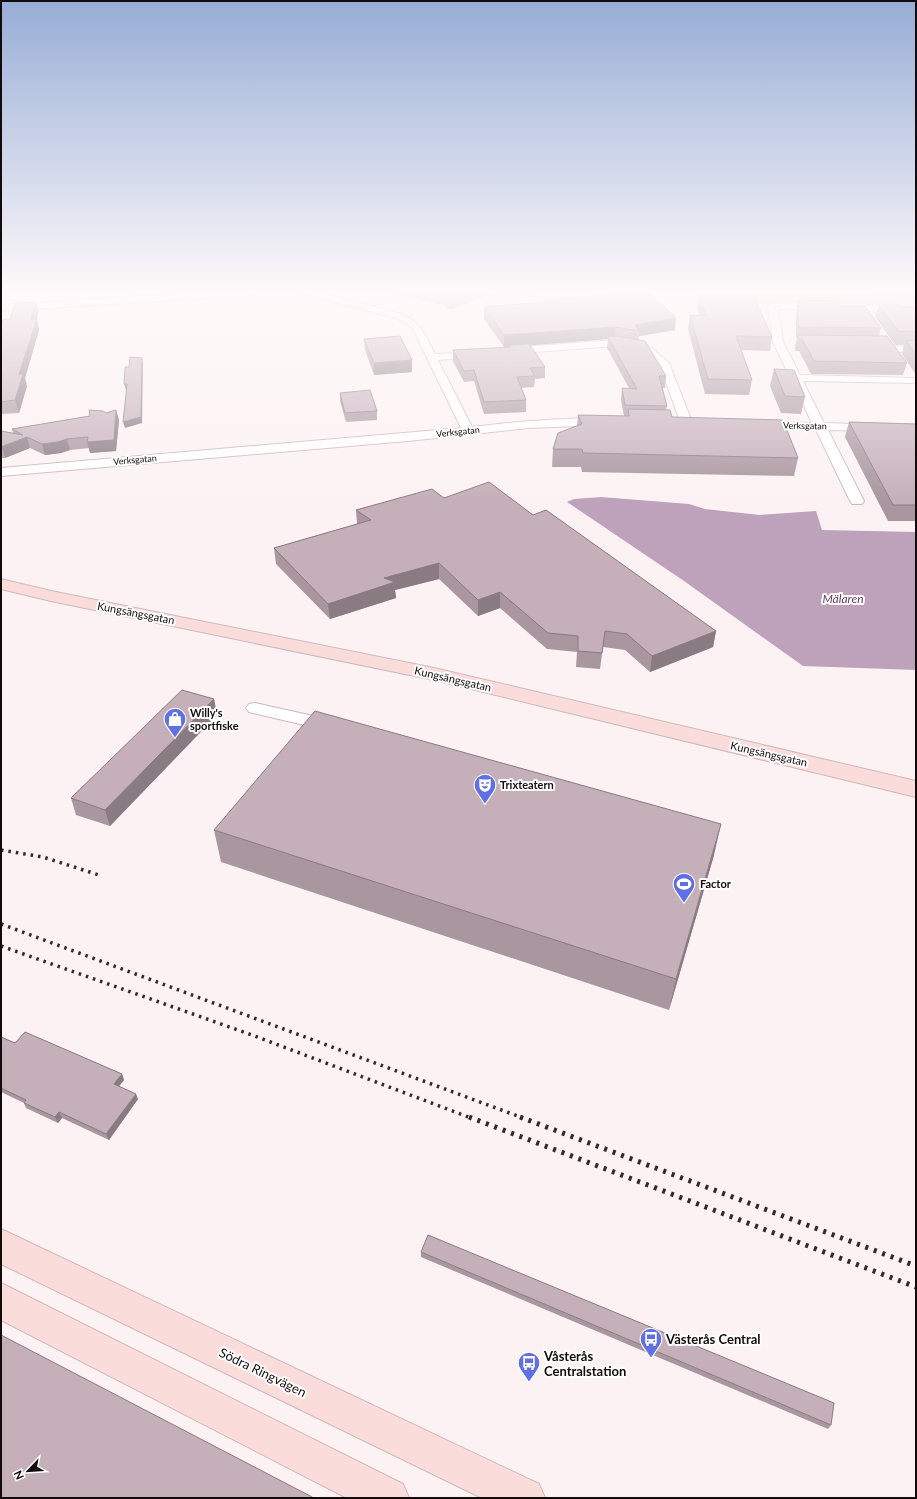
<svg xmlns="http://www.w3.org/2000/svg" width="917" height="1499" viewBox="0 0 917 1499" font-family="Lato,sans-serif">
  <style>
    .green { fill: #e6c4b6 }
    .water { fill: #bea2bb }
    .lines { fill: none; stroke-linecap: round; stroke-linejoin: round }
    .street-casing { stroke: #d0b8bc; stroke-width: 2 }
    .secondary-casing { stroke: #d0b8bc; stroke-width: 2 }
    .street { fill: #fff; fill-rule: evenodd }
    .secondary { fill: #fadddb; fill-rule: evenodd }
    .rail-far1 { stroke: #302829; stroke-width: 3.5; stroke-dasharray: 2.5 5; stroke-linecap: butt }
    .rail { stroke: #302829; stroke-width: 5; stroke-dasharray: 3 6; stroke-linecap: butt }
    .wall { fill: #a9969f }
    .shaded-wall { fill: #8a7a82 }
    .building { fill: #c5afb9; stroke: #8a7a82 }
    .labels { text-anchor: middle; stroke-width: 4; stroke-linejoin: round; paint-order: stroke }
    .far-street-label { font-size: 9px; fill: #120a0b; stroke: #fff }
    .street-label { font-size: 11px; fill: #120a0b; stroke: #fff }
    .poi-label { font-size: 11px; font-weight: bold; fill: #120a0b; stroke: #fff; text-anchor: start }
    .water-label { font-size: 12px; font-style: italic; fill: #653d62; stroke: #fff }
    .near-poi-label { font-size: 13px; font-weight: bold; fill: #120a0b; stroke: #fff; text-anchor: start }
    .near-street-label { font-size: 13px; fill: #120a0b; stroke: #fff }
  </style>
  <rect width="100%" height="100%" fill="#fcf2f3"/>
  <!-- green -->
  <path class="green" d="M719,292H840L916,300V313L848,305L746,304L743,299Z"/>
  <!-- water -->
  <path class="water" d="M385,292H553L485,296L452,309H445L447,306Z
    M840,292H916V300Z
    M601,497L689,504L705,509L760,515L816,511L822,530L916,532V670L803,666L684,581L567,502L574,499Z"/>
  <g class="lines">
    <!-- street casing -->
    <g class="street-casing">
      <path id="street" d="M208,292H259L255,295L1,311V305Z
        M301,292H317L402,314C422,324 425,335 435,354L482,352L483,354L482,356L478,357L438,360L472,427C504,423 536,420 568,419C580,418 594,417 605,420L607,422L605,424L601,425L529,428L408,441L1,476V468L461,428L413,329L406,323L396,318L302,294Z
        M773,303L862,304L916,311V317L862,310L778,309L783,342L800,375L916,378V382L913,383L803,381L824,423L916,426V432L828,430L864,501L862,504H852L850,501L816,430L761,428L757,427L755,425L757,423L761,422L812,423L773,342L768,306Z
        M615,340L651,347L669,363L693,424L691,426H683L681,424L660,366L644,351L615,346L509,354L504,351L509,348Z
        M891,346L916,347V353L887,351L886,349L887,347Z
        M255,703L336,721L339,725L336,729L330,731L249,712L246,708L249,704Z"/>
    </g>
    <!-- secondary casing -->
    <g class="secondary-casing">
      <path id="secondary" d="M1,579L51,591L434,668L916,781V797L434,680L51,601L1,589Z
        M1,1229L539,1484L545,1498H482L1,1264Z
        M1,1283L403,1484L409,1498H347L1,1320Z"/>
    </g>
    <!-- street -->
    <use href="#street" class="street"/>
    <!-- secondary -->
    <use href="#secondary" class="secondary"/>
    <!-- rail-far1 -->
    <path class="rail-far1" d="M1,850L43,857L99,875
      M1,924L523,1118
      M1,946L252,1035L471,1118"/>
    <!-- rail -->
    <path class="rail" d="M469,1117L916,1287
      M520,1117L916,1266"/>
  </g>
  <!-- wall -->
  <path class="wall" d="M699,295L772,337L770,351L741,350L752,380L749,395L705,394L688,329L690,315L700,316L697,308Z
    M544,300L675,330L639,336L638,340L666,376L665,388H662L667,406L666,410L672,417L798,458L794,476L582,472L581,467H552L553,449L577,426L578,415L624,416L621,400L622,388H629L607,348L608,339L530,345L545,367V378L535,379L534,387L521,388L526,400V412L484,414L474,381L464,382L453,361V350L510,348V347H504L484,319V307L544,302Z
    M798,300L840,306L881,328L879,336L907,363L903,375L811,374L799,351H795V347L797,338H796V311Z
    M36,302L38,313L37,319L39,330L25,378L27,386L19,413L1,414V326L10,319Z
    M879,305L903,307H916V375L902,354L904,345H895L875,317Z
    M364,339L412,360V372L374,375L365,350Z
    M774,369L805,397L801,414L781,413L770,386Z
    M340,393L377,411V420L346,422L340,401Z
    M116,410L119,420L116,451L90,453L89,448L70,450L61,453L45,455L30,448L5,458H1V431L13,433L12,429L106,413Z
    M849,422L916,424V521H888L845,437Z
    M444,498L533,515L716,631L713,647L650,672L625,650L603,647L600,669L576,667L577,652L547,649L500,608L478,616L439,579L395,590L396,598L330,619L276,564L274,548L357,524L356,510Z
    M214,699L217,715L110,826L76,815L71,798Z
    M214,830L714,855L669,1010L221,862Z
    M1,1037L15,1043L122,1074L124,1080L119,1086L138,1099L109,1140L62,1118L58,1123L26,1108L24,1103L1,1092Z
    M421,1252L831,1425L828,1429L421,1257Z"/>
  <!-- shaded-wall -->
  <path class="shaded-wall" d="M36,302L38,313L37,319L39,330L25,378L27,386L19,413L15,400L19,374L31,319Z
    M676,318L675,330L639,336V331L635,325Z
    M616,327L615,338L608,337V339L511,347L510,345V347H504V335Z
    M142,358L143,364L142,423L125,428L123,422Z
    M412,360V372L374,375V363Z
    M124,384H127L129,390H126Z
    M116,410L119,420L116,451L90,453L87,442Z
    M27,437L30,448L5,458L2,447Z
    M67,439L70,450L61,453L45,455L42,444Z
    M439,563V579L395,590L396,598L330,619L328,604L384,578Z
    M500,592V608L478,616V600Z
    M716,631L713,647L650,672L652,656Z
    M214,699L217,715L110,826L105,810Z
    M721,824L714,855L669,1010L676,979Z
    M122,1074L124,1080L116,1090L114,1084Z
    M136,1094L138,1099L109,1140L106,1134Z
    M59,1112L62,1118L58,1123L55,1117Z"/>
  <!-- building -->
  <path class="building" d="M648,292L676,318L635,325L639,331L616,327L504,335L484,307L546,302L544,300Z
    M699,295L754,297L772,337L736,336L752,380L708,379L690,315L706,316Z
    M798,300L837,301L840,306H865L881,328L798,327Z
    M36,302L31,319H37L19,374H23L15,400L1,402V378L2,374L1,375V326L3,319H10L15,303Z
    M879,305H900L903,307H916V332L898,331Z
    M798,335L887,336L907,363L814,361L802,339H798Z
    M400,336L412,360L374,363L364,339Z
    M616,336L645,341L666,376H659L667,406L625,405L622,388L637,389L608,337Z
    M906,340L916,341V355Z
    M529,344L545,367L530,368L535,376L517,377L526,400L484,402L474,370L464,371L453,350L511,347L510,345Z
    M130,357L142,358L141,417L123,422L127,384H124L125,367H129Z
    M774,369L794,370L805,397L785,396Z
    M370,390L377,411L345,413L340,393Z
    M628,409L670,410L672,417L783,420L798,458L583,453L582,449H553L558,433L582,424L578,415L629,416Z
    M89,410L103,411L106,413L116,410L114,440L87,442L88,437L67,439L58,442L42,444L27,437L1,447V431L23,435L12,429L90,416Z
    M849,422L916,424V505H893Z
    M489,482L533,515L546,510L716,631L652,656L627,634L605,631L602,653L578,651V636L548,633L500,592L478,600L439,563L384,578L395,582L328,604L274,548L371,520L356,510L432,489L444,498Z
    M182,690L214,699L105,810L71,798Z
    M315,711L721,824L676,979L214,830Z
    M25,1032L122,1074L114,1084L136,1094L106,1134L59,1112L55,1117L24,1103L26,1100L1,1088V1037L15,1043Z
    M428,1235L834,1403L831,1425L421,1252Z
    M1,1335L314,1498H1Z"/>
  <!-- sky -->
  <linearGradient id="sky" x2="0" y2="1"><stop stop-color="#97add6"/><stop offset="0.58" stop-color="#fef9fa"/><stop offset="1" stop-color="#fef9fa" stop-opacity="0"/></linearGradient>
  <rect width="917" height="502" fill="url(#sky)"/>
  <!-- icons -->
  <defs>
    <g id="shop-pin" transform="scale(1.15)"><path d="M0 17L-7.5 6A9.5 9.5 0 1 1 7.5 6Z" fill="#5f6fe6" stroke="#fff"/><path d="M-5-2.5h2.3a2.7 3.5 0 0 1 5.4 0H5L5.5 6h-11ZM-1.5-2.5h3a1.5 2.3 0 0 0-3 0Z" fill="#fff"/></g>
    <g id="theatre-pin" transform="scale(1.15)"><path d="M0 17L-7.5 6A9.5 9.5 0 1 1 7.5 6Z" fill="#5f6fe6" stroke="#fff"/><path d="M-5-5.5Q0-4 5-5.5V0Q5 5 0 6Q-5 5-5 0ZM-3.3-2.5H-1v1.5H-3.3ZM1-2.5H3.3v1.5H1ZM-2.8 1Q0 5.5 2.8 1Z" fill="#fff"/></g>
    <g id="stadium-pin" transform="scale(1.15)"><path d="M0 17L-7.5 6A9.5 9.5 0 1 1 7.5 6Z" fill="#5f6fe6" stroke="#fff"/><path d="M0-5a6.5 5 0 1 0 0 10a6.5 5 0 1 0 0-10ZM-3.5-1.8h7v3.6h-7Z" fill="#fff"/></g>
    <g id="bus-pin" transform="scale(1.15)"><path d="M0 17L-7.5 6A9.5 9.5 0 1 1 7.5 6Z" fill="#5f6fe6" stroke="#fff"/><path d="M-5-6H5V4H4V6H2V4H-2V6H-4V4H-5ZM-3.5-4V0h7V-4ZM-3.5 1.2v1.5H-2V1.2ZM2 1.2v1.5H3.5V1.2Z" fill="#fff"/></g>
  </defs>
  <g fill-rule="evenodd">
    <use href="#shop-pin" x="175" y="719"/>
    <use href="#theatre-pin" x="485" y="785"/>
    <use href="#stadium-pin" x="684" y="884"/>
    <use href="#bus-pin" x="651" y="1339"/>
    <use href="#bus-pin" x="529" y="1363"/>
  </g>
  <g class="labels">
    <!-- far-street labels -->
    <g class="far-street-label">
      <text transform="translate(805 426) rotate(1)" y="3">Verksgatan</text>
      <text transform="translate(458 432) rotate(-6)" y="3">Verksgatan</text>
      <text transform="translate(135 460) rotate(-5)" y="3">Verksgatan</text>
    </g>
    <!-- street labels -->
    <g class="street-label">
      <text transform="translate(136 613) rotate(11)" y="4">Kungsängsgatan</text>
      <text transform="translate(453 679) rotate(13)" y="4">Kungsängsgatan</text>
      <text transform="translate(769 754) rotate(13)" y="4">Kungsängsgatan</text>
    </g>
    <!-- poi labels -->
    <g class="poi-label">
      <text x="190" y="717">Willy's<tspan x="190" dy="13">sportfiske</tspan></text>
      <text x="500" y="789">Trixteatern</text>
      <text x="700" y="888">Factor</text>
    </g>
    <!-- water labels -->
    <g class="water-label">
      <text x="843" y="603">Mälaren</text>
    </g>
    <!-- near-poi labels -->
    <g class="near-poi-label">
      <text x="666" y="1344">Västerås Central</text>
      <text x="544" y="1361">Våsterås<tspan x="544" dy="15">Centralstation</tspan></text>
    </g>
    <!-- near-street labels -->
    <g class="near-street-label">
      <text transform="translate(263 1372) rotate(26)" y="5">Södra Ringvägen</text>
    </g>
  </g>
  <!-- border -->
  <rect width="917" height="1499" fill="none" stroke="#120a0b" stroke-width="4"/>
  <!-- north arrow -->
  <g transform="translate(28 1471) rotate(245)" stroke="#ffffff" stroke-width="3" paint-order="stroke">
  <path d="M0-3L7 15L0 10L-7 15Z" fill="#120a0b"/>
  <text y="-6" font-size="11" font-weight="bold" text-anchor="middle" fill="#120a0b">N</text>
  </g>
</svg>
